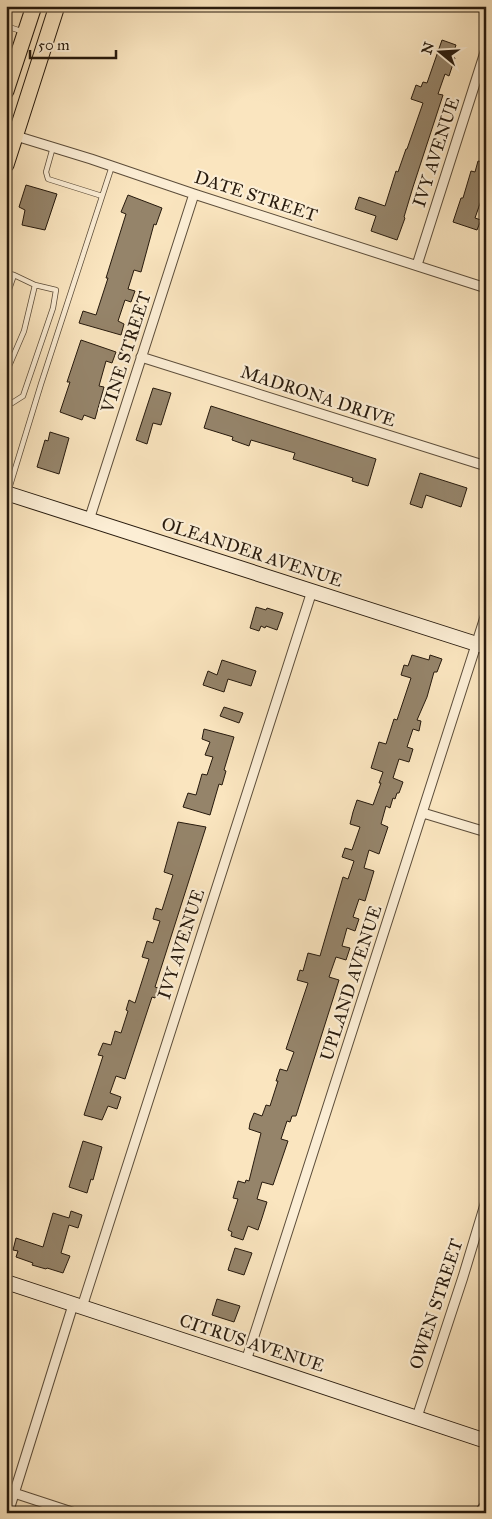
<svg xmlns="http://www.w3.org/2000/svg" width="492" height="1519" viewBox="0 0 492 1519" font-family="'IM FELL Great Primer',serif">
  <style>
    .building { fill: #95846a; stroke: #271a0d }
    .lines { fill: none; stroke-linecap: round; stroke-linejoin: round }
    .lane-casing { stroke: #5c4d3a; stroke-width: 6 }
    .street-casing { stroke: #5c4d3a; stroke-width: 11 }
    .secondary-casing { stroke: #271a0d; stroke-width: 16 }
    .primary-casing { stroke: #271a0d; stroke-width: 17 }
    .lane { stroke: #fceed5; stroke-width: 4.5 }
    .street { stroke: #fceed5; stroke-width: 9 }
    .secondary { stroke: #fceed5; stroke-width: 14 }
    .primary { stroke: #fae5bf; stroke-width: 15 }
    .labels { text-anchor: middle; stroke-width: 4.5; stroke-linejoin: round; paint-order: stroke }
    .street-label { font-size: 18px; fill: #271a0d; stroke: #fceed5 }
  </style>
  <rect width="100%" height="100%" fill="#fae5bf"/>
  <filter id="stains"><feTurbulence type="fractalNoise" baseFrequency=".004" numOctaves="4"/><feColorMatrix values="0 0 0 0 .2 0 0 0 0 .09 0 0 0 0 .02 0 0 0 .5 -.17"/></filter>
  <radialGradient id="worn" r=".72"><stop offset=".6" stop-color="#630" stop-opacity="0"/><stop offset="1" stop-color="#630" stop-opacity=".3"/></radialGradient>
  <!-- building -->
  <path class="building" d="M442,40L456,45L452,57L455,58L449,76L445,74L438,94L443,95L413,187L404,217L405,218L397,240L371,231L376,216L355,209L359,197L385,206L396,171L398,172L406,149H407L423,103L411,99L416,85L421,87L423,82L427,83Z
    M478,161L486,163V196L483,195L475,218L481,220L477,230L453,222L461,198H463L471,171L475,172Z
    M26,185L57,194L45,230L22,225L25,210L19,207Z
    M128,195L162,208L156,225L154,224L141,272L134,270L128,289L135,291L131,302L125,300L118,321L124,324L121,335L79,323L83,311L96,315L108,278H106L126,214L121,212Z
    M81,340L116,352L112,363L106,361L99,386L104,387L95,419L84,415L82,420L60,412L70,382H67Z
    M153,388L171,393L161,425L153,423L147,444L136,440Z
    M211,406L376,459L368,486L352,481L353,478L293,459L295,453L251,440L249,446L232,440L233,437L204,428Z
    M50,432L69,438L59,474L37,467L45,440L48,441Z
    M420,473L467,488L461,507L426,495L422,508L410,504Z
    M256,607L266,610L267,608L283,613L277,630L266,626L265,628L261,626L259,631L250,628Z
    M412,655L429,660L430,655L442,659L437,672H434L427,697L417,720L421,721L419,731L413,729L407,747L413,749L409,762L399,759L393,778L403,782L399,793H397L395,799L393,798L390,808L386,806L381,824L388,827L379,854L369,850L364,868L374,871L365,901L359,899L353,917L359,919L355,931L347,928L342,946L350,948L346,960L336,957L329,977L339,980L296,1116H292L290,1122L287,1121L281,1139L288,1141L273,1185L262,1182L257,1199L267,1202L262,1218L258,1230L248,1226L243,1240L231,1236L232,1232L228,1230L238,1199L233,1198L238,1181L245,1183L246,1180L249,1181L261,1133L249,1129L250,1123L254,1113L262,1116L266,1105L270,1106L278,1081H276L280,1069L287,1071L294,1052L286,1049L308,983L297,980L300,970L303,971L308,953L320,956L343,877L348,879L354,861L342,857L345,848L352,850L360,827L350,824L353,812L357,800L373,805L381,783H379L383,772L371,768L379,742L386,744L394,719L397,720L411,678L401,675L404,665L408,666Z
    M222,660L256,671L251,686L228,679L224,692L203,685L208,671L217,675Z
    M224,707L243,713L239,723L220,716Z
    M204,729L234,737L224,770L226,771L222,785L219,784L210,815L183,807L188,793L196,795L202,774L207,775L213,757L205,755L210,742L202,739Z
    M178,822L206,827L155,987L158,988L155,998L152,997L125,1079L116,1076L110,1093L121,1097L117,1109L108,1106L102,1120L84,1115L103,1056L98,1055L103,1043L111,1045L115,1031L121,1033L128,1011L126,1010L129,1000L135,1003L149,959L142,957L147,941L153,943L160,921L153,919L156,908L162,910L173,875L164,872Z
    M83,1141L102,1147L93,1180L91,1179L87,1193L69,1187Z
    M71,1211L82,1215L78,1228L69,1225L61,1253L70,1256L63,1273L47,1268L46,1269L32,1265L33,1263L16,1257L18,1251L13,1250L16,1238L43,1247L53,1213L69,1218Z
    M235,1248L252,1253L244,1275L228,1270Z
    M217,1299L240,1306L234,1322L212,1315Z"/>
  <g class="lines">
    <!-- lane casing -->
    <g class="lane-casing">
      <path id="lane" d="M6,26L24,32
        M53,147L46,172L48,179L102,196
        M6,273L14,275L6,298
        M6,373L24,331L35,285
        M6,398L12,403L23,396L53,308L56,290L35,285L14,275
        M8,492L41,384L112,166"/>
    </g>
    <!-- street casing -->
    <g class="street-casing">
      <path id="street" d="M16,136L91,159L194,194L486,288
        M417,265L486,49
        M141,357L486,466
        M89,520L194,194
        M423,813L486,832
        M82,1307L312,591
        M246,1361L486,614
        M417,1417L463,1277L486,1201
        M14,1493L75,1513
        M8,1513L73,1305
        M479,1513L486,1504"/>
    </g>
    <!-- secondary casing -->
    <g class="secondary-casing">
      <path id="secondary" d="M6,493L486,647
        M6,1282L246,1361L486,1441"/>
    </g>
    <!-- primary casing -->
    <g class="primary-casing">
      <path id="primary" d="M6,91L34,6
        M6,165L57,6"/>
    </g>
    <!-- lane -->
    <use href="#lane" class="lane"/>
    <!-- street -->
    <use href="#street" class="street"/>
    <!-- secondary -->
    <use href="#secondary" class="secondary"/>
    <!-- primary -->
    <use href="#primary" class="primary"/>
  </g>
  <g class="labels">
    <!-- street labels -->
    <g class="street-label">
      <text transform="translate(436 152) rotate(-72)" y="6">IVY AVENUE</text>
      <text transform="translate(256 196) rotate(18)" y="6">DATE STREET</text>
      <text transform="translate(126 352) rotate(-72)" y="6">VINE STREET</text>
      <text transform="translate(318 396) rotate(18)" y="6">MADRONA DRIVE</text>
      <text transform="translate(252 552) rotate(18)" y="6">OLEANDER AVENUE</text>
      <text transform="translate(181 944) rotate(-72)" y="6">IVY AVENUE</text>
      <text transform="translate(351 983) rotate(-72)" y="6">UPLAND AVENUE</text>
      <text transform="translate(436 1304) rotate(-72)" y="6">OWEN STREET</text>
      <text transform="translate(252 1343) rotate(18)" y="6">CITRUS AVENUE</text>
    </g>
  </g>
  <!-- margin -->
  <rect width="492" height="1519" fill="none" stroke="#fae5bf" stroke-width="25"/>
  <rect x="8" y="8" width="477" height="1504" fill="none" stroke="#271a0d" stroke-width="2.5"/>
  <rect x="12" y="12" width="467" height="1494" fill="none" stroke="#271a0d"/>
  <!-- north arrow -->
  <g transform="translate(440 52) rotate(288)" stroke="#fceed5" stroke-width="4" paint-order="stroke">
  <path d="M0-4L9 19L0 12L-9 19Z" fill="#271a0d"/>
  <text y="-8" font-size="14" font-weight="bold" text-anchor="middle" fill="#271a0d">N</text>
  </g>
  <!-- scale -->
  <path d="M30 50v8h86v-8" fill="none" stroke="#271a0d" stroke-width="2.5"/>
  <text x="38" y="50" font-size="15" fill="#271a0d" stroke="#fceed5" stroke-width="4" paint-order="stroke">50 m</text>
  <rect width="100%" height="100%" filter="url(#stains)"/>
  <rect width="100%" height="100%" fill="url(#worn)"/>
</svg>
